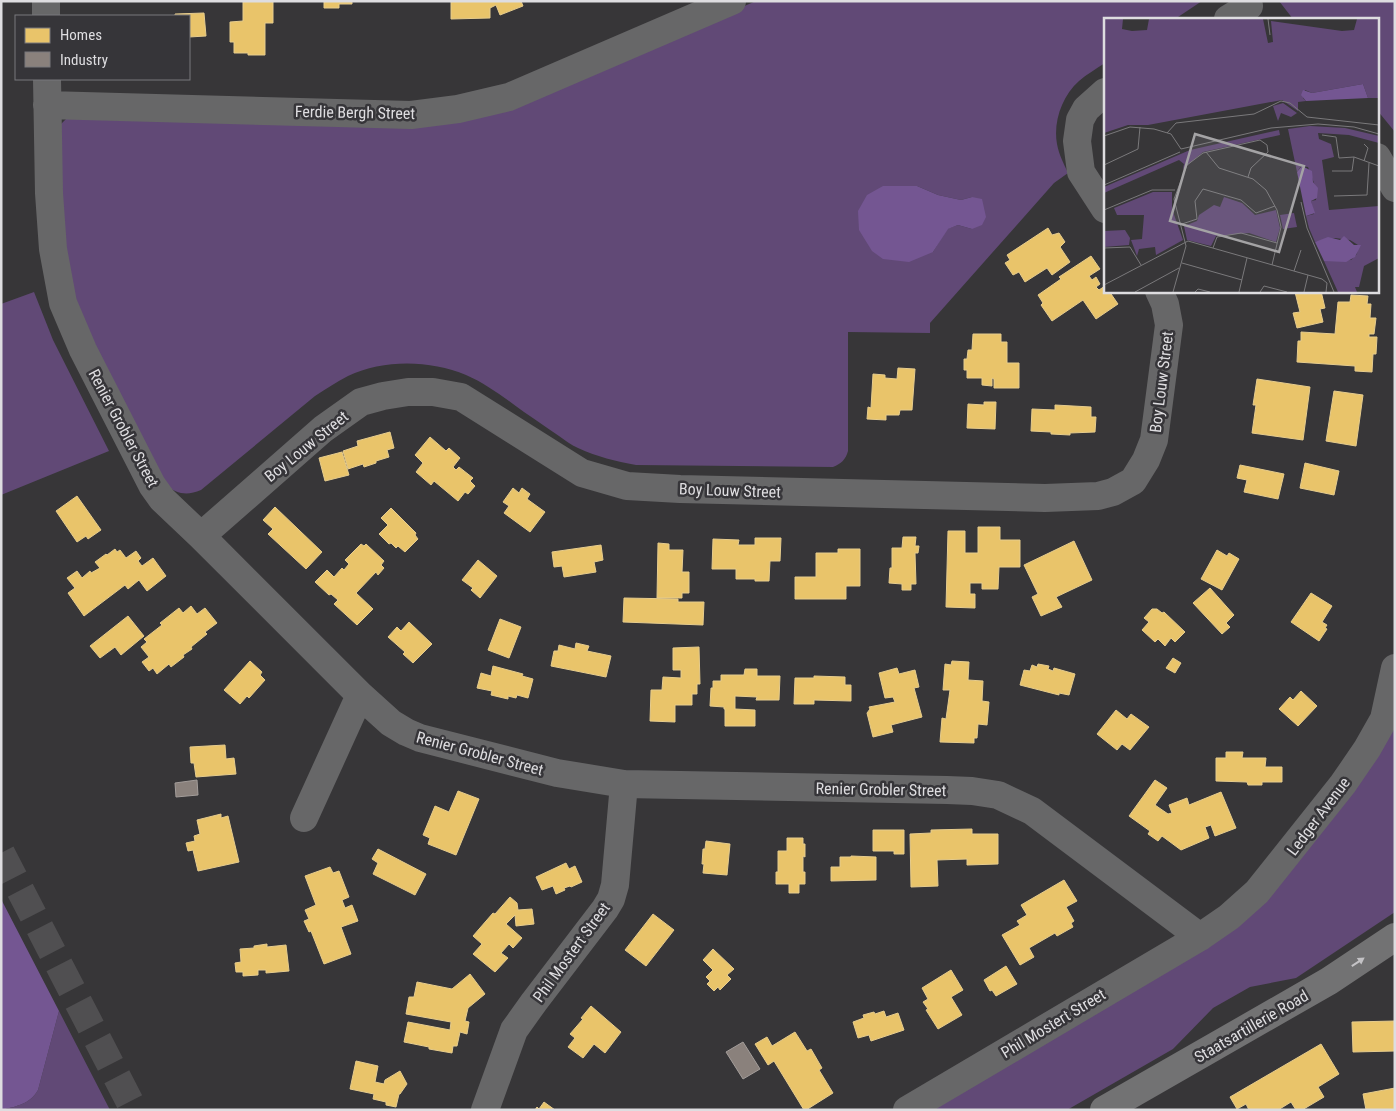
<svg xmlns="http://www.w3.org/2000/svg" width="1396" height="1111" viewBox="0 0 1396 1111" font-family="'Roboto Condensed',sans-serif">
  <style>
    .green { fill: #614976; fill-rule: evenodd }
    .forest { fill: #745692 }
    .homes { fill: #e9c46a; stroke: #e6cc8d }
    .industry { fill: #8a817c; stroke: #a39d9a }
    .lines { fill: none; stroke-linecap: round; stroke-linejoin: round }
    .secondary-tunnel { stroke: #504f51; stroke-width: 28; stroke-dasharray: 28 14; stroke-linecap: butt }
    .street { stroke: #676768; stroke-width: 28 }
    .secondary { stroke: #727273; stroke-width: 28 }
    .oneway { fill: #c3c2c5 }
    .labels { text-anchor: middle; stroke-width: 5; stroke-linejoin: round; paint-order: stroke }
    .street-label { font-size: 16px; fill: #dedde0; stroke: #363539 }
    .inset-road { fill: none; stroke: #7a797b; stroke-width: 1 }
    .view { fill: #a4a3a5; fill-opacity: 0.15; stroke: #a4a3a5; stroke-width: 2.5 }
    .inset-edge { fill: none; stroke: #dedde0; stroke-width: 2.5 }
  </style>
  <rect width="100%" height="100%" fill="#373638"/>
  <!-- green -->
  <path class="green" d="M756,1H1202L1175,19H1105V63C1096,69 1087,74 1079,81C1062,96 1053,122 1057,144C1059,155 1064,164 1068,173L1054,183L930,323V333L848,332V451C846,459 841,464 833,467L636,465C615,461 598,457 578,448C571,445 565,440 559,436C547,428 536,420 524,412C506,399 487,384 466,375C430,360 384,359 348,376C336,382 326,389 315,396L201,490C187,496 177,494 165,485L83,323L65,273L59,126L69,116L528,100ZM917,186L938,195L961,200L972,197V229L958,225L947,229L933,252Z
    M1279,1H1395V132L1377,110V19H1293Z
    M34,292L53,340L109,451L1,495V304Z
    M1395,722V912L1296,978L1250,987L1213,1008L1173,1049L1067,1110H924L1204,948Z
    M59,1011L110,1110H2C17,1106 30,1104 38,1090Z"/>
  <!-- forest -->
  <path class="forest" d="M883,186H917L938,195L961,200L972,197L982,199L986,217L982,225L972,229L958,225L948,229L933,252L909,262L883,259L872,251L859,230L858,211L867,195Z
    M1,899L59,1011L38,1090C30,1104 17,1106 2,1110Z"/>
  <!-- homes -->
  <path class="homes" d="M243,1H273V23H265V55H248V53H234V42H230V22L243,21Z
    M324,1H352V4H339V8H324Z
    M451,1H521L523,6L500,15L496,5L490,8V18L451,19Z
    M204,13L206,36L189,37V16H175V14Z
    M1048,228L1052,235L1059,233L1065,242L1060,247L1070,262L1052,275L1047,268L1025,282L1019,272L1013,275L1005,263L1010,260L1007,255Z
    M1091,256L1100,269L1089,276L1092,280L1096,277L1100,284L1096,287L1099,290L1105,286V291H1109L1118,304L1096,319L1083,300L1052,321L1041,305L1043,303L1038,295L1061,279L1059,277Z
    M1298,291H1321L1325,308L1320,309L1323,322L1297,328L1293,313L1300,312L1295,292Z
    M1351,295L1368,296L1367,304H1371L1370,318H1376L1374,334H1369V337H1377L1376,354H1373L1372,372L1355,371V366L1297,362L1298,341H1301V332L1335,334L1338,302H1350Z
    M973,334H1001V342H1007V363H1019V388H994V379L992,378V386L982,385V378H967V370H964V359H967L968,350H972Z
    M898,368L915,369L912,410H900L899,415H886V420L867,419L868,407L871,408L873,374L885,375V378L897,379Z
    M1257,379L1310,387L1303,440L1252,433L1256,405H1253Z
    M1334,391L1363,395L1356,446L1326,441Z
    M984,402H996L995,429L967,428L968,404L984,405Z
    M1055,405L1091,407V417H1096L1095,432L1070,433V435L1051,434V432L1031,431L1032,409L1055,410Z
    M390,432L394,448L387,450L389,457L376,461V463L364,467L363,464L348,469L343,451L358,446L357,441Z
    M430,437L446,451L449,448L460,458L453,467L456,470L459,467L473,478L470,481L475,486L468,494L465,492L458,501L434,481L431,485L416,472L423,463L415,455Z
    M342,452L349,475L325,481L319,458Z
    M1305,463L1339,471L1334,495L1300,488Z
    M1240,465L1284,474L1278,499L1244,492L1247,480L1237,478Z
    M513,488L519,493L522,488L530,494L527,499L545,512L530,532L504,513L509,506L503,502Z
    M77,496L101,530L88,539L86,536L77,542L56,511Z
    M275,507L322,552L306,569L268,534L273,529L263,520Z
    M391,508L416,533L415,535L418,539L405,552L398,546L396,548L391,543L389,544L379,534L388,525L381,518Z
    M978,527H1000V540H1020V567H999L998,589H982V583H970V594H975V608L946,607L948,531H965V553H978Z
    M903,537H916L915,546H919L918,553H915L916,584H911V590H902V584L889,583L890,568H892V548H902Z
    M755,538H781L780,561H770L769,581H755V579H736V569H712L713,539L739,540L738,545H755Z
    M1074,541L1092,580L1056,597L1062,607L1041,616L1032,597L1038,594L1024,565Z
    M658,543L669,544V550H683L682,572H689V593H682V598H657Z
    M361,544L364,546L366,544L384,561L381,565L384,568L378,575L376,572L356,593L373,609L357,625L334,604L338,600L331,594L329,595L315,582L327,570L334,577L342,568L344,570L349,564L345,560Z
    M601,545L603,560L594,562L596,572L564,577L562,566L554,567L552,552Z
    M115,549L117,552L120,550L126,558L136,551L141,558L138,561L142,566L153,558L166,576L147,591L139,580L128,589L125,585L84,616L68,593L75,588L67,578L77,571L82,578L90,571L91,573L100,568L95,562L106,554L107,555Z
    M838,549H860V586H846V599H795V577H816V553H838Z
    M1217,550L1227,556L1229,553L1239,559L1222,590L1201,579Z
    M478,560L497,576L480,598L471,590L473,588L462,580Z
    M1210,588L1234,615L1226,623L1230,627L1222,634L1193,603Z
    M1311,593L1332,606L1322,622L1327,625L1325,628L1327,629L1319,641L1291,622Z
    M624,598L678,599V602H704L703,625L623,622Z
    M191,606L197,614L205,608L217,623L205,632L207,634L191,647L192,649L183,655L184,657L171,667L169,664L157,674L153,668L149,671L142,662L149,657L141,647L147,642L144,639L162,625L160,623L179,608L183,613Z
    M1152,609H1157L1162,613L1164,612L1185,632L1175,642L1171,638L1165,646L1158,639L1155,642L1142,630L1149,622L1144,618Z
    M128,616L144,636L121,655L115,647L100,658L90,646Z
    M500,619L521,627L509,658L488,650Z
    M409,622L432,644L413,663L403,654L405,652L388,637L397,627L401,631Z
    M576,643L589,646L587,651L611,656L606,677L551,666L554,651H558L559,645L575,649Z
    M699,647L700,684H697V694H692V705H675V722L650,721L651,690H662L663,677L681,678V670H673V648Z
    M1173,658L1181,663L1175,673L1166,668Z
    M250,661L262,672L260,675L265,680L249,698L247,696L240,704L224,690Z
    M952,661L969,662L968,680L983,681L982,701L989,702L987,725L978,724L977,738H974V743L940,742L942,718L946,719L950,690H943L945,664L951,665Z
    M1038,664L1049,666L1048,669L1053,671L1054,668L1075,674L1069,695L1059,693V695L1020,685L1024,670L1030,671L1032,665L1037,667Z
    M493,666L523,674L522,676L533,679L528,698L517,695L516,698L508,696V699L491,695L492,691L477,688L481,673L491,676Z
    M897,668L899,674L915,670L919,687L914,688L922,717L891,725L893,732L873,737L867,713L870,709L869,707L895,702L893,697L885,698L879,673Z
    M745,669H757V676H780L779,700H756L757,697L735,696V709L755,710V726H725V709H724V707L710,706L711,688H713V681H721V675H744Z
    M814,676L845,677V685H851V701L814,700V704H794L795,678H814Z
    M1301,691L1317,706L1298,726L1279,709L1290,697L1293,700Z
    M1116,710L1127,719L1131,714L1149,727L1130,750L1122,744L1117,750L1097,734Z
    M225,745L226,759L234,758L236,774L196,777L194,763H191L190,747Z
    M1226,752H1243L1242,758H1266L1265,767H1282V782H1262V785H1248L1247,782L1216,781V758H1226Z
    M1155,780L1167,788L1155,805L1168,814L1172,813L1169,805L1187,798L1189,805L1221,792L1236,828L1215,836L1211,825L1205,827L1209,838L1181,850L1162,836L1158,841L1148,834L1150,831L1129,816Z
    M458,791L479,799L456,855L428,844L430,838L423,835L435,806L449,812Z
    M221,814V818L228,816L239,862L198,871L193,850L188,851L186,843L195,841L194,836L200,834L197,820Z
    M972,829V834H998V864L967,865V859L937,860L938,886L911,887L910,834L931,833V830Z
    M873,830H904V854H894V851H873Z
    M787,838H803V844H805V857L803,856V872H805V884H799V893H789V884H776V872H778V851H787Z
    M706,841L730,844L727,875L703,873L704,864H702L703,849H705Z
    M378,849L426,874L415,895L373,874L378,863L372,859Z
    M851,856L876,857V880L831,881V867H840V857H851Z
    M566,863L569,869L575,866L582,882L571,887L570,886L564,888L565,890L556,894L553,886L542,890L536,877Z
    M330,867L333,873L339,871L349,897L342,900L345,908L352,905L358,921L341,927L351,954L324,964L311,931L309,932L304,921L309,919L305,910L316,905L305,876Z
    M1064,880L1077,901L1066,907L1074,921L1071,923L1073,927L1057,936L1055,933L1029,948L1034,957L1020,965L1002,935L1020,925L1017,921L1027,915L1021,905Z
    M510,897L517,903L518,910L532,909L534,924L516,926L515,915L506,924L522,938L513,948L509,944L501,953L508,958L495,972L473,954L482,944L473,936L493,913L495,914Z
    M653,914L674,930L646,966L625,950Z
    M267,944V947L286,945L289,971L266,973V970H258V975L243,976V972H236L235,963L241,962L240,949L254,948V946Z
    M713,949L734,969L727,975L731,979L720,990L718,987L714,991L707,984L710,981L706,977L713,970L703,960Z
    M1006,966L1017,984L996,996L992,990L990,991L984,980Z
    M951,970L963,990L951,997L962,1015L938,1029L926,1010L928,1009L923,1002L928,999L922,988Z
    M470,974L485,994L468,1008L465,1021L469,1022L467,1034L460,1032L457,1046H453L452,1053L429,1049V1047L404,1042L408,1022L450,1030L451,1022L406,1014L409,997H414L417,982L452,989Z
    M591,1006L621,1032L605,1053L594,1044L583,1058L568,1047L575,1038L570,1034L583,1019L581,1018Z
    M884,1011L886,1017L898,1013L904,1030L871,1041L869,1035L858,1038L853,1022L864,1018L863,1015L874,1012L875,1014Z
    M1395,1021V1051L1353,1052L1352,1022Z
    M795,1032L807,1051L811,1049L822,1068L819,1070L833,1093L806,1110H804L774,1061L768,1065L755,1044L767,1037L772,1046Z
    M1321,1044L1339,1074L1318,1087L1324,1097L1302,1110H1296L1291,1102L1278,1110H1249L1246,1104L1237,1109L1230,1097Z
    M356,1061L378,1066L375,1082L384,1084L385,1080L400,1071L407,1084L400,1094H399L396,1107L386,1105V1102L373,1099L374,1094L350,1089Z
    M1395,1088V1110H1366L1363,1094Z
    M544,1102L555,1110H535L537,1107L539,1109Z"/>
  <!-- industry -->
  <path class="industry" d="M197,780L198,795L176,797L175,783Z
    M743,1042L760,1069L743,1079L726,1052Z"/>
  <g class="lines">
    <!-- secondary-tunnel -->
    <path class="secondary-tunnel" d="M1,853L134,1110"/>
    <!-- street -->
    <path class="street" d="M46,1V16
      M1228,19L1249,6
      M47,79L49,193L53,249L63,303L83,350L152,485L162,499L201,536L360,695L391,723L406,732L420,738L557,773L624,784L947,790L972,791L998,795L1032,811L1200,937
      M1105,92L1086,109L1080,120L1077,141L1081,172L1105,209
      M47,105L411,115L458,109L509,97L732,1
      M1377,157L1395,188
      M201,536L323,429L361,402L383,396L408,392H433L461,397L582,473L627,486L680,489L1045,498L1098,496L1113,492L1133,481L1146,460L1154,440L1169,325L1165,304L1159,291
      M304,818L360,695
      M485,1110L514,1030L534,1002L605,909L611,899L615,885L624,784
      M907,1110L1200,937L1229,917L1257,892L1343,784L1367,749L1384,719L1395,668"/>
    <!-- secondary -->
    <path class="secondary" d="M1104,1110L1329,981L1395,937"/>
  </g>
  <!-- one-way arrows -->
  <defs><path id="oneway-solid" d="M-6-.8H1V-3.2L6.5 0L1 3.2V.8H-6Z" transform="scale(1.25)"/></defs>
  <use class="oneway" href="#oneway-solid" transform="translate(1358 962) rotate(-34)"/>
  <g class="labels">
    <!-- street labels -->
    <g class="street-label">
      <text transform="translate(355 112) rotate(1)" y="6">Ferdie Bergh Street</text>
      <text transform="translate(1161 382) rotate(-83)" y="6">Boy Louw Street</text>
      <text transform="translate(124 428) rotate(62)" y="6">Renier Grobler Street</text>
      <text transform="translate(306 446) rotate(-39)" y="6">Boy Louw Street</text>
      <text transform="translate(730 490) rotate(2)" y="6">Boy Louw Street</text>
      <text transform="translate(480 753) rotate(15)" y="6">Renier Grobler Street</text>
      <text transform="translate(881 789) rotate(1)" y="6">Renier Grobler Street</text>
      <text transform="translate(1318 816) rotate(-53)" y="6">Ledger Avenue</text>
      <text transform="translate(571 952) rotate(-54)" y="6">Phil Mostert Street</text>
      <text transform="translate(1053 1023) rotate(-31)" y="6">Phil Mostert Street</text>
      <text transform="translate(1251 1026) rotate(-30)" y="6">Staatsartillerie Road</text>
    </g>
  </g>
  <!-- overview -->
  <g transform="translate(1104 18)">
    <rect width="275" height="275" fill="#373638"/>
    <path d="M0,1H19L18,11L28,13L43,12L45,1H159L164,25L169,24L167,3L238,13L250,12L253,1H275V80H264L259,66L208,75L201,72L199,80L202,83L194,84V93L178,82L44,107H24L0,115ZM179,85L193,95L187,99L177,95L174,103L169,88ZM206,108L241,110L275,118V125L245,117L214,115L215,121L227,126L230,139L218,142L225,192L275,188V240L260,248L255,269H251L253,274H234L220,243L247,242L253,236L254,227L246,222L231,220L211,224L205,210L202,198L210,196L207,183L212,182L213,173L204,149L197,148L193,154L184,111ZM175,112L176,117L99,134L79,151L80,146L75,142L0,175V169L86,132ZM49,174H68V191L79,222L52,237L51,229L35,231L33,238L27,222L38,221L40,197H13L10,190ZM120,179L138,185L151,197L172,192L176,210L172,224L145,215L112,218L107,228L83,222L80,208L93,203L95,197L110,187L116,189ZM190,195L193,209L179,211L176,197ZM21,212L26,220L25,227L0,229V213Z" fill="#614976"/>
    <path d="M259,66L264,80L202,83L197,77L199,72L208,75ZM198,148L208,153L209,164L214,170L213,180L207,183L211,195L202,198L193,154ZM240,218L250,227H257L251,239L242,244L220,243L211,224L224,219L236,222Z" fill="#745692"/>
    <path class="inset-road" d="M164,1L166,17M63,115L72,105L150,96L177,83L186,85L203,99L275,107M218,117L232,119L235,140L250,139L275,148M0,118L26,109L50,111L67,116L77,131M260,126L264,130L260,143M77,131L167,110L214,106L250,109L275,116M102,134L115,150L149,161L162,172L173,192L177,209L168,247M0,147L34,131L36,109M228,153H248L250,139M0,167L76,134M230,178L263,177L265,145M197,184L203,210L230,274M0,192L48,172H71M78,206L93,201L91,183L99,171L137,182L152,195L171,188M0,230L26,229L37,247M109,230L113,219L137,215L173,225M78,245L138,262M190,253L197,232M0,267L84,223L218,261L223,265L222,274M31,274L75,250M69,274L82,228L70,181L83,147L99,135L156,122L163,127L164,134L147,150L144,159M91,274L94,271L106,274M135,274L143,240M156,274L160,268L183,274M200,274L204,257"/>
    <path class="view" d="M91,116L200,148L175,234L66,203Z"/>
    <rect width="275" height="275" class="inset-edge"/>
  </g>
  <!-- border -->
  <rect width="1396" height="1111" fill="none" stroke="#dedde0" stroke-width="5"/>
  <!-- legend -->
  <rect x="15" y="15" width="175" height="65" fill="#363539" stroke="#79787c"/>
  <rect x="25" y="28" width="25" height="15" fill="#e9c46a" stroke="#79787c"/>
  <text x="60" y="40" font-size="15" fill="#dedde0">Homes</text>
  <rect x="25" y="52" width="25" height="15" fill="#8a817c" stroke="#79787c"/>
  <text x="60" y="65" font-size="15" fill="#dedde0">Industry</text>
</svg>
